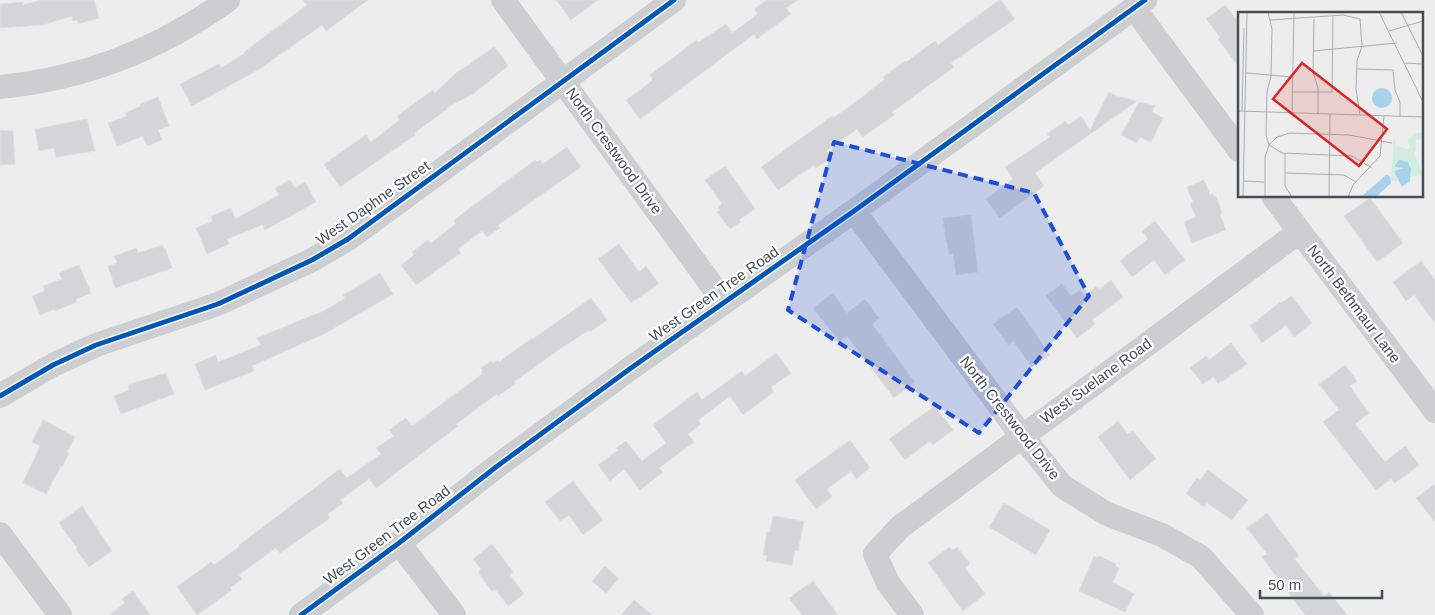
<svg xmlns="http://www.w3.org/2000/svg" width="1435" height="615" viewBox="0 0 1435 615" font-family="Arial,sans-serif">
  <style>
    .building { fill: #d5d5d7; stroke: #dfdfe0 }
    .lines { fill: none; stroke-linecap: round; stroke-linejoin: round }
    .minor { stroke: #ccced1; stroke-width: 24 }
    .cycleway-casing { stroke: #fff; stroke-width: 8 }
    .cycleway { stroke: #0057b8; stroke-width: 5 }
    .marked { fill: #1d4ed8; fill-opacity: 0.2; stroke: #1d4ed8; stroke-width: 4; stroke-dasharray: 10 6; stroke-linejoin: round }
    .labels { text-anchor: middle; stroke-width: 4.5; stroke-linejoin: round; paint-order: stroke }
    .street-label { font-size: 15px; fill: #454d59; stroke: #fff }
    .inset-road { fill: none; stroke: #aaadb2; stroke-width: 1 }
    .view { fill: #d62828; fill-opacity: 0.15; stroke: #d62828; stroke-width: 2.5 }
    .inset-edge { fill: none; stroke: #454d59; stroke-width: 2.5 }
  </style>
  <rect width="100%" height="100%" fill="#eeeded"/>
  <!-- building -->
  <path class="building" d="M41,0H94L99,18L78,24L77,20L73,21L72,16L43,25L0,28V4L23,2V5Z
    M303,0H368L326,31L322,25L258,70L192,106L180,84L219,64L221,68L245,53L244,52L307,5Z
    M556,0H598L571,20Z
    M767,0H798L786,8L791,14L757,39L754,34L640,119L626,100L653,80L650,75L697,40L699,42L726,24L732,33L758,14L754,9Z
    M999,0H1001L1015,19L951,63L954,67L892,112L894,115L863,137L857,129L826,151L831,158L816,168L814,165L778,190L761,167L832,116L833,118L853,104L885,79L883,77L905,61L906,62L935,41L938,45Z
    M1225,5L1239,23V67L1218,39L1220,37L1206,19Z
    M494,47L502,56L508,66L473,94L446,108L447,109L414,133L415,135L340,187L324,164L366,135L371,142L400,120L397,116L433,90L435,93L457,72L467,66Z
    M1109,92L1117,96L1137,101L1035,173L1044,186L1000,218L986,199L1013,179L1005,167L1050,137L1047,134L1065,121L1068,125L1081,116L1090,130Z
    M158,97L169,126L158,130L162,140L147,146L143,136L117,146L108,123L127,116L125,113L141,106L140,104Z
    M1139,102L1155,106L1152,112L1163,118L1151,142L1140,137L1137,143L1121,135Z
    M87,119L95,151L56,157L54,148L39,151L35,129Z
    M0,130L13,131L15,164L0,165Z
    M567,147L581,167L498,225L500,228L487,237L482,231L458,249L461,253L416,285L401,265L414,255L412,252L428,240L431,243L456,224L454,220L535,160L537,162L540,160L543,164Z
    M725,166L755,209L739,220L741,222L730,229L717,212L720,210L718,207L722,204L705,180Z
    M290,180L295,188L305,182L316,202L265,230L262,225L227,239L229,244L207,254L196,228L213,221L211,216L231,208L235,219L279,195L275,188Z
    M1204,180L1210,195L1213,194L1214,196H1216L1222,213L1220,214L1226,230L1192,243L1184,222L1196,217L1190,203L1193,202L1187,187Z
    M1370,198L1403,243L1377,262L1344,216Z
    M971,215L978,272L956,275L953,254L949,255L947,242H946L943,218Z
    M1155,221L1185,260L1165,275L1154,260L1132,277L1120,261L1148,239L1142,231Z
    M619,244L639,272L646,266L659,284L631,303L598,259Z
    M162,245L164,249L165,248L172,268L115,288L108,266L117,263L114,256L136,248L138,253Z
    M1421,261L1435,280V323L1414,295L1406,301L1393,282Z
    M79,265L91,293L76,299L77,302L55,311L54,309L40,315L32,296L45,291L43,286L62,279L59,273Z
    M380,273L393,294L326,333L252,366L254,371L205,390L195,364L216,355L218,362L261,345L257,338L326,310L345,298L343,295Z
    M1111,280L1123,297L1092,320L1095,324L1077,338L1046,296L1062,284L1071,296L1080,290L1084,296L1097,286L1099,289Z
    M833,293L847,313L865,299L879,318L872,324L915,382L894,398L847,336L840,342L813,308Z
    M1292,296L1312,323L1294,337L1286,325L1262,343L1250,326L1280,302L1281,303Z
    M591,298L607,320L590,332L589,330L561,348L514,382L515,384L498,396L497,394L456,424L458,426L376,488L369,479L340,500L343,503L328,514L330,518L280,553L276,548L239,575L242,579L230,588L232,590L197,615L177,587L211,562L214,565L240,546L239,545L340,469L347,478L381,454L376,448L394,436L389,430L406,418L412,426L482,374L481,372L483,370L481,368L491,361L493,363L498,360L499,362L532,338L533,339Z
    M1017,307L1050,355L1032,367L1013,341L1008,345L993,324Z
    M1231,343L1247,364L1222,382L1221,381L1218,383L1213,377L1203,384L1190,368L1206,356L1209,360Z
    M776,353L791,373L771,387L774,392L743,415L730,396L698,420L701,424L688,434L694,442L659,468L663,472L640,490L624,469L610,481L598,465L618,450L616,448L626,441L642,461L666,443L653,425L697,392L702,400L742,371L745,376Z
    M1345,365L1357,381L1350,386L1353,389L1352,390L1369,413L1355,424L1385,462L1405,446L1419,465L1395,483L1391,479L1376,490L1323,422L1339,410L1319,384Z
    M166,373L174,394L121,414L114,396L129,390L128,385Z
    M935,406L953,430L933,445L930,441L905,460L889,439Z
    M43,420L75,437L67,452L69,453L62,467L61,466L46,494L23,483L40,446L32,442Z
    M1118,421L1128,434L1133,431L1156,459L1130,480L1098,437Z
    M850,440L870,468L856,479L851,471L827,489L832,497L816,509L795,480Z
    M1208,470L1248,500L1232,520L1207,503L1204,507L1186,493L1197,478L1200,480Z
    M573,481L603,520L583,535L569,515L560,521L545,502Z
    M1435,484V522L1416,498Z
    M1004,503L1050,530L1036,555L989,527Z
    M82,506L112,551L89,567L76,549L77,548L59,523Z
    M1267,513L1299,556L1295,559L1324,596L1329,592L1347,615H1305L1262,557L1267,554L1247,528Z
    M773,516L804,521L798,551L795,550L792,565L766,561L767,556L763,555L767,532H770Z
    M492,544L513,572L510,575L524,594L508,606L495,589L492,591L478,572L481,569L473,559Z
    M949,547L952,550L957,547L970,564L965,568L985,594L963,611L928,563Z
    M1094,556L1098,558L1099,556L1116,564L1115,566L1119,568L1113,582L1134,594L1125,612L1079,591Z
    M605,566L619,579L606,593L592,581Z
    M813,581L838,615H802L789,598Z
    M133,591L150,615H109L125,603L122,599Z
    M634,600L652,615H621Z"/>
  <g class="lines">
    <!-- minor -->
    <path class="minor" d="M503,0L724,302
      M1134,8L1239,150
      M0,87C83,79 160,49 228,0
      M1273,196L1435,411
      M854,211L1022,436L1062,486L1107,514L1162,535L1201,557L1252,615
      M0,396L53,365L96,345L218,304L312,260L348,239L674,0
      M0,534L60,615
      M399,543L454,615
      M301,615L399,543L496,467L631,368L854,211L1145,0
      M912,615L888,583L875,554L900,527L1299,232"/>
    <!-- cycleway casing -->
    <g class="cycleway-casing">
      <path id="cycleway" d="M0,396L53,365L96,345L218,304L312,260L348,239L674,0
        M301,615L399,543L496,467L631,368L854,211L1145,0"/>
    </g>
    <!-- cycleway -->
    <use href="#cycleway" class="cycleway"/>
  </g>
  <!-- marked area -->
  <path class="marked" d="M834,142L1034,193L1089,296L979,433L788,310Z"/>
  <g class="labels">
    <!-- street labels -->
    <g class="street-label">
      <text transform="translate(614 151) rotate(54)" y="5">North Crestwood Drive</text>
      <text transform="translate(373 203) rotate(-35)" y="5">West Daphne Street</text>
      <text transform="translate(714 294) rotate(-35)" y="5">West Green Tree Road</text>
      <text transform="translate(1354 304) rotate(53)" y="5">North Bethmaur Lane</text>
      <text transform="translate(1096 381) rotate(-36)" y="5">West Suelane Road</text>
      <text transform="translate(1010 418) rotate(52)" y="5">North Crestwood Drive</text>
      <text transform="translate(387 535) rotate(-37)" y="5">West Green Tree Road</text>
    </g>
  </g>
  <!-- overview -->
  <g transform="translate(1238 12)">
    <rect width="185" height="185" fill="#eeeded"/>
    <path d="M177,121H185V127L178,128L177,143L185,163L173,165L172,151L166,149L156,155L166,156L159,159V169L153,168L156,124L158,134L169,137L172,136L170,128Z" fill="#d1ede0"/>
    <path d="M134 86a10 10 0 1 1 20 0a10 10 0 1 1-20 0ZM161,148L170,150L173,157L172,169L164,175L156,159L166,156L156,155ZM148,163L152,164L153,171L138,185H123Z" fill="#a7d2eb"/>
    <path class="inset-road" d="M141,0L185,90M163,0L185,44M76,7L75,60L80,76V102M32,8L105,3L122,7L124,34L119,49L118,77L122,103M151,19L185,9M75,39L159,31M166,51L185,52M119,57L155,58L157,78L162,90V104M8,61L54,65M54,80H94L95,4M0,99L185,105M4,99L6,16M54,101L56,0M47,141V174L54,185M134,156L114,144L44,141L31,133L39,125L52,121L111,123L154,131M47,161L106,163L118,170M6,169L26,170M5,185L9,0M27,185V145L31,133L28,123L29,80L33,64L34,17L30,0M91,185L92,102M110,185L115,173L142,144L146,104"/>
    <path class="view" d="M64,51L149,117L121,154L35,87Z"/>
    <rect width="185" height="185" class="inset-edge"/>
  </g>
  <!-- scale -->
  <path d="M1260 590v8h122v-8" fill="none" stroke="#454d59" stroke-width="2.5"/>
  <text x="1268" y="590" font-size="15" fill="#454d59" stroke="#ffffff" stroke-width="4" paint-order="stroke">50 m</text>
</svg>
